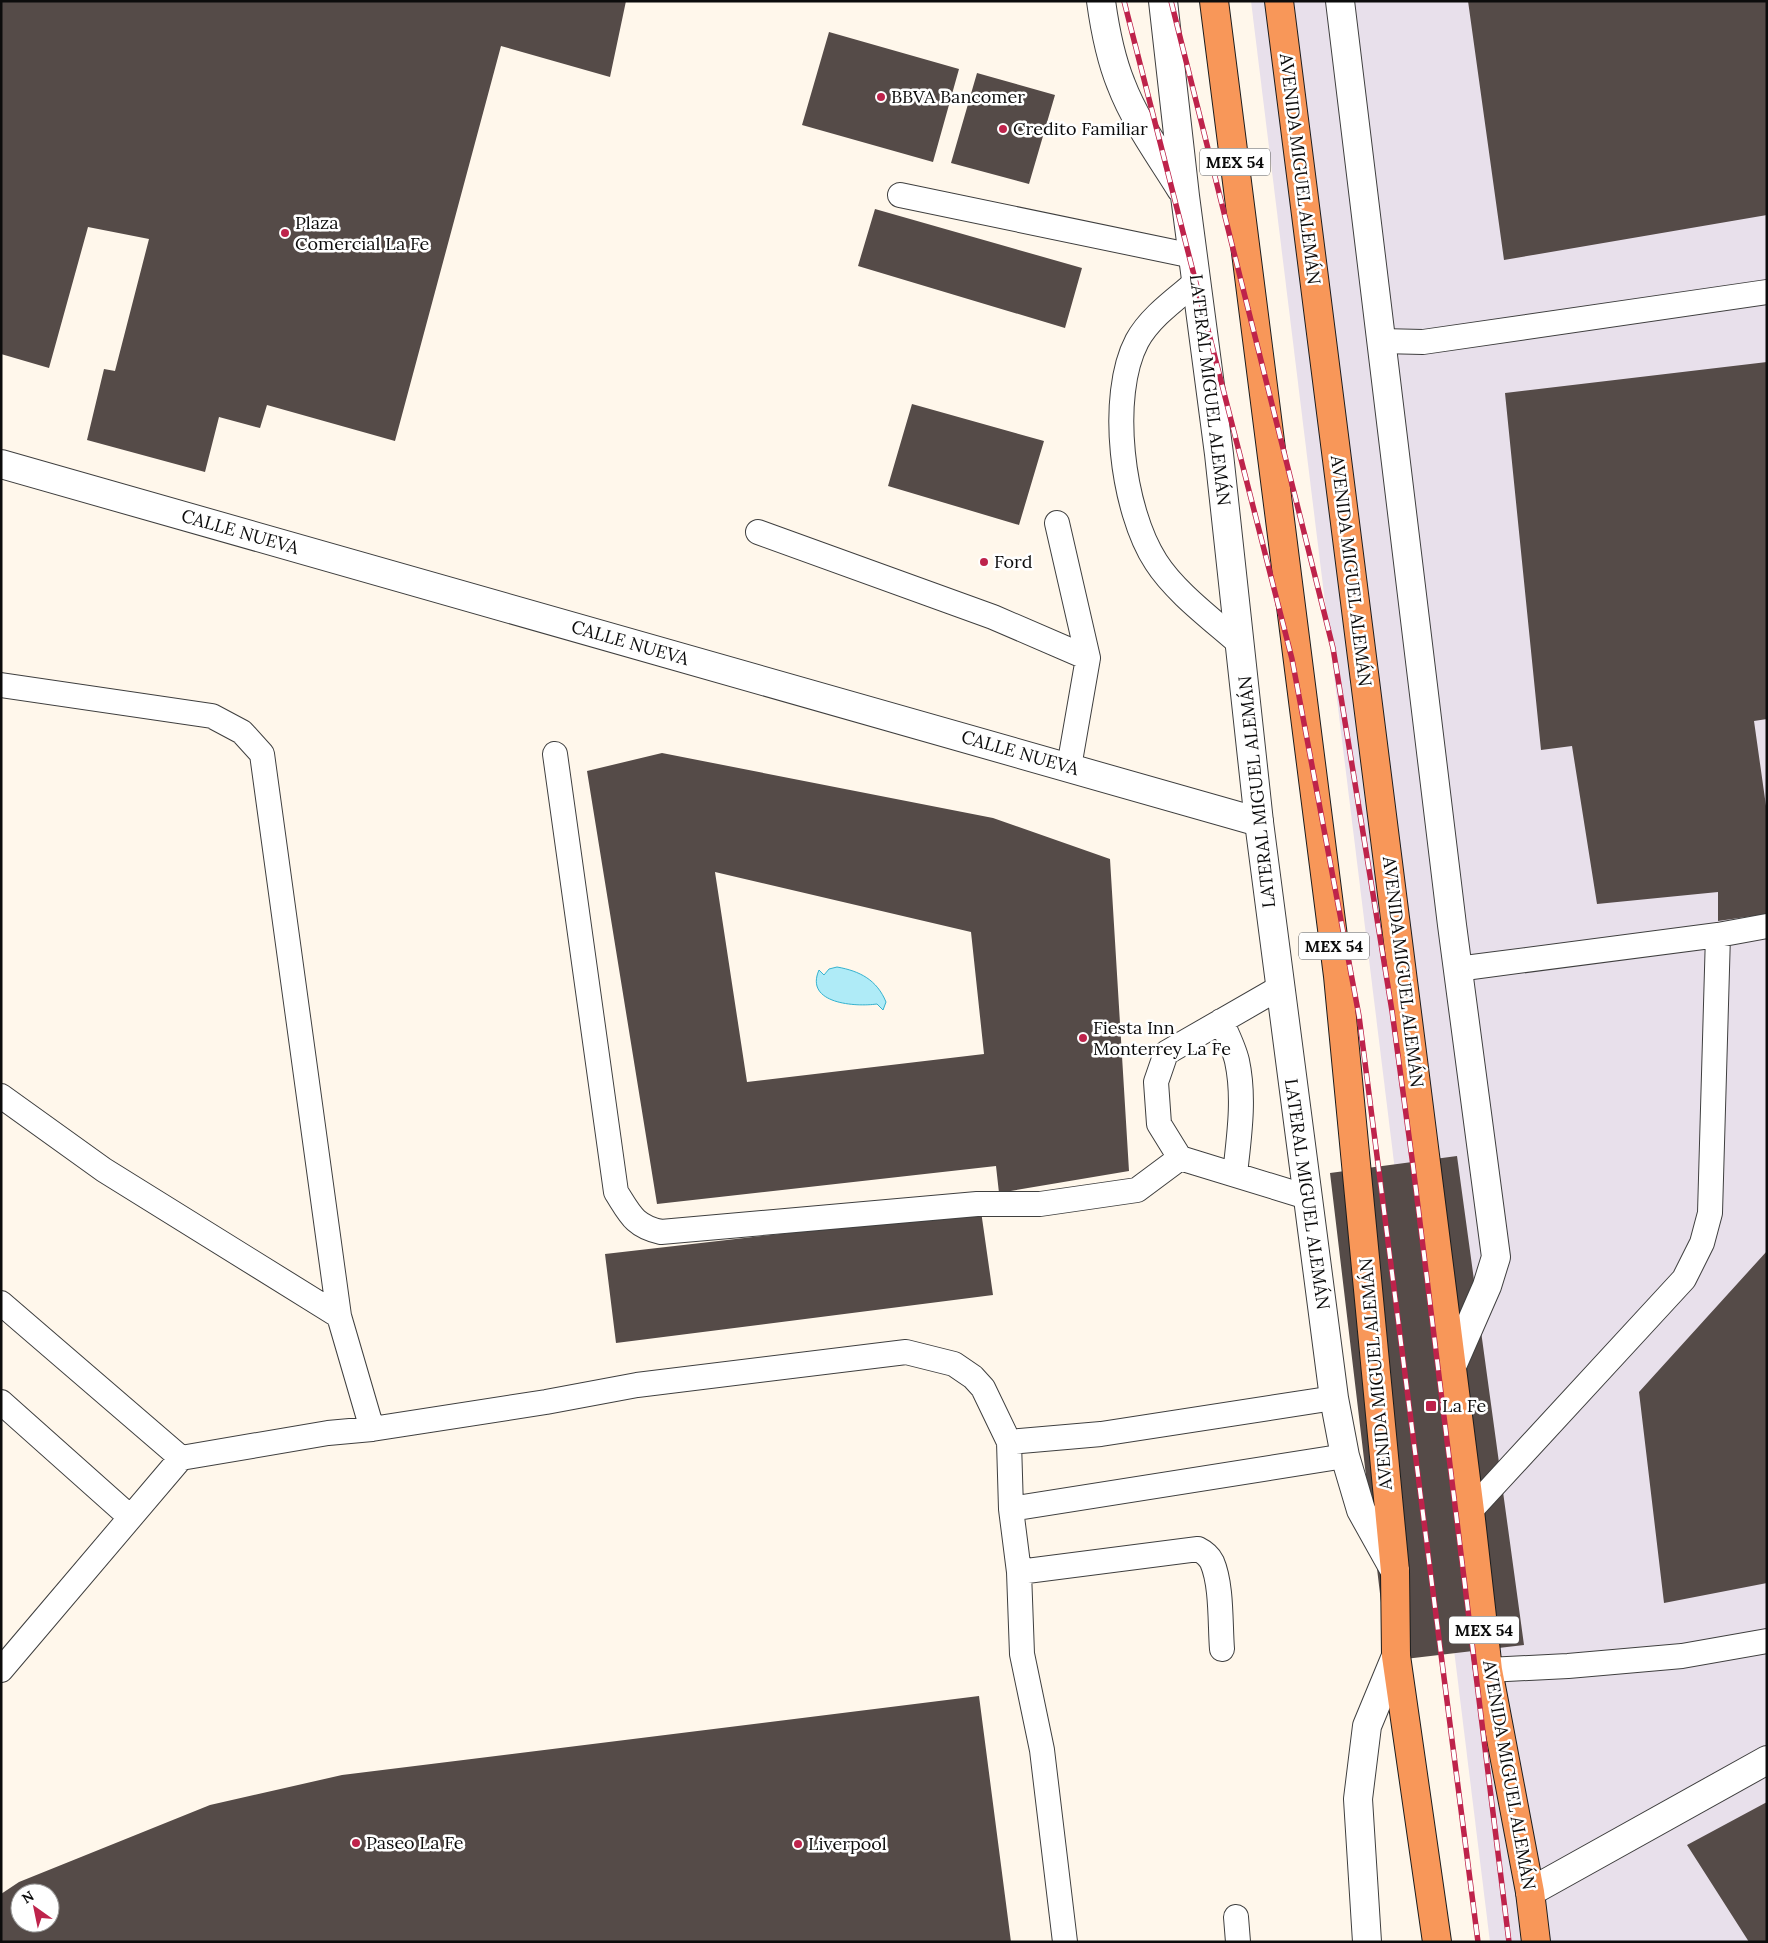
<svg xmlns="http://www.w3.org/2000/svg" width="1768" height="1943" viewBox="0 0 1768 1943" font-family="Lora,serif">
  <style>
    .industrial { fill: #e8e0eb }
    .water { fill: #afebf7; stroke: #35b2cf }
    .building { fill: #554b48; fill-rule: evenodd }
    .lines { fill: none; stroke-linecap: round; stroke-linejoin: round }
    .service-casing { stroke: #3f3f3f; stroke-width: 26 }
    .minor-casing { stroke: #3f3f3f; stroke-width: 30 }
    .tertiary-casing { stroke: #3f3f3f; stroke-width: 30 }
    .trunk-casing { stroke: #1d1d1d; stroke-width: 30 }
    .service { stroke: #fff; stroke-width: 24 }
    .minor { stroke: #fff; stroke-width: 28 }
    .tertiary { stroke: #fff; stroke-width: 28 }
    .trunk { stroke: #f89759; stroke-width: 28 }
    .rail-casing { stroke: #be234b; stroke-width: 5.5 }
    .rail { stroke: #fff; stroke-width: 4; stroke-dasharray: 11; stroke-linecap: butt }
    .poi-dot { fill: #be234b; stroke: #fff; stroke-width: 2 }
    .labels { text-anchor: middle; stroke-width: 5; stroke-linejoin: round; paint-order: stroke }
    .shield { fill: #fff; stroke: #555; stroke-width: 1 }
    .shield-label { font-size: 16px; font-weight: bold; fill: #0c0c0c }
    .poi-label { font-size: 18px; fill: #0c0c0c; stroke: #fff; text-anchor: start }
    .street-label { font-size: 18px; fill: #0c0c0c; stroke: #fff }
  </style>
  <rect width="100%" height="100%" fill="#fff7eb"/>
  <!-- industrial -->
  <path class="industrial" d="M1251,1H1767V1942H1490Z"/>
  <!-- water -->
  <path class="water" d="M837,967C860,971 877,980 886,1002L883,1010L877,1004C856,1007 804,1004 819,970L824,975L829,969Z"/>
  <!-- building -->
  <path class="building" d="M1,1H626L610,77L501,46L395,441L267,405L260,428L219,417L205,472L87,440L104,369L115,371L149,239L88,227L49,368L1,354Z
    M1468,1H1767V215L1504,260Z
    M829,32L959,69L933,162L802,125Z
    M977,73L1055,95L1029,184L951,163Z
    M875,209L1082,268L1065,328L858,266Z
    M1767,362V719L1754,721L1767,813V914L1718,921V892L1597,904L1572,746L1541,750L1505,393Z
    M912,404L1044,441L1019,525L888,486Z
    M662,753L993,818L1110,859L1129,1171L999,1193L996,1166L657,1204L587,771ZM715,872L971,932L984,1054L747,1082Z
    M1457,1156L1524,1645L1388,1661L1330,1173Z
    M981,1211L993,1295L616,1343L605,1254Z
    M1767,1251V1583L1664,1603L1639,1392Z
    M979,1696L1011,1942H1V1894L19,1882L210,1805L342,1775ZM20,1893H50V1923H20Z
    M1767,1802V1942H1749L1687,1845Z"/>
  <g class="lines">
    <!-- service casing -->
    <g class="service-casing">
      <path id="service" d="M900,195L1193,256
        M1196,282C1176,299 1150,317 1137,341C1108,396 1122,510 1156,562C1175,592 1213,620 1240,644
        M1381,341L1423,342L1767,292
        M1057,523L1088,658L1069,767
        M758,532L993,617L1088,658
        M1,685L212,716L242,732L262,754L339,1316L372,1429
        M555,754L616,1192C630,1214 634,1226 661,1232L977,1204H1040L1137,1190L1180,1158
        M1457,969L1718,935L1767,926
        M1279,988L1166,1053L1156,1082L1159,1124L1180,1158L1307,1197
        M1221,1021C1227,1034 1234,1048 1237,1061C1245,1098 1239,1137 1235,1174
        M1,1096L104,1170L339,1316
        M1,1303L181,1458
        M1,1402L130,1517
        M1009,1442L1101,1434L1334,1398
        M1011,1509L1345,1456
        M1470,1511L1684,1279L1702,1243L1710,1213L1718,935
        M1019,1572L1198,1549C1204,1552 1209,1556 1212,1562C1222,1585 1220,1624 1222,1649
        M1,1670L181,1458L328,1433L372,1429L546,1402L637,1385L906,1352L954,1364L973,1377L983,1388L1009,1442L1011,1509L1019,1572L1022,1654L1042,1750L1065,1942
        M1488,1670L1568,1666L1682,1656L1767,1641
        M1236,1917L1238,1942"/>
    </g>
    <!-- minor casing -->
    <g class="minor-casing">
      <path id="minor" d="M1,464L1259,822
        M1530,1892L1767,1760
        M1367,1942L1358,1799L1367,1726L1396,1656"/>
    </g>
    <!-- tertiary casing -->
    <g class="tertiary-casing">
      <path id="tertiary" d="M1101,1C1105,30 1110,57 1121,84C1135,121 1160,155 1181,189
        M1163,1L1185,196L1219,454L1259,822L1334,1398L1345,1456L1361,1510L1395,1571
        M1340,1L1452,925L1496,1257L1487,1286L1452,1366"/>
    </g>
    <!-- trunk casing -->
    <g class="trunk-casing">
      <path id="trunk" d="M1214,1L1338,976L1395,1571L1396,1656L1437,1942
        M1279,1L1470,1511L1488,1670L1530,1892L1536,1942"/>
    </g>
    <!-- service -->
    <use href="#service" class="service"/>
    <!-- minor -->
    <use href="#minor" class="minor"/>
    <!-- tertiary -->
    <use href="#tertiary" class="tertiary"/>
    <!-- trunk -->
    <use href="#trunk" class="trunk"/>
    <!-- rail casing -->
    <g class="rail-casing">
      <path id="rail" d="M1124,1L1292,659L1359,1016L1478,1942
        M1171,1L1333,648L1392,1011L1413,1166L1509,1942"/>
    </g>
    <!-- rail -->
    <use href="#rail" class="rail"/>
  </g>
  <!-- markers -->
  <g class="poi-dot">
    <circle cx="881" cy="97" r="5"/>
    <circle cx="1003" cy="129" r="5"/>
    <circle cx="285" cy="233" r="5"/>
    <circle cx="984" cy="562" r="5"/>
    <circle cx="1083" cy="1038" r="5"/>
    <rect x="1425" y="1400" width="12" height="12" rx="2.5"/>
    <circle cx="356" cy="1843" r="5"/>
    <circle cx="798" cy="1844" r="5"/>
  </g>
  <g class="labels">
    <!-- shield labels -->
    <g class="shield">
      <rect x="1200" y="148.5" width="70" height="27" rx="4"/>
      <rect x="1299" y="932.5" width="70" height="27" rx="4"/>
      <rect x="1449" y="1616.5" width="70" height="27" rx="4"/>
    </g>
    <g class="shield-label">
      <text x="1235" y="168">MEX 54</text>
      <text x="1334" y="952">MEX 54</text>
      <text x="1484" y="1636">MEX 54</text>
    </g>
    <!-- poi labels -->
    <g class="poi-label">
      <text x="891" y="103">BBVA Bancomer</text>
      <text x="1013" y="135">Credito Familiar</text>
      <text x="295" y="229">Plaza<tspan x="295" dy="21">Comercial La Fe</tspan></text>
      <text x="994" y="568">Ford</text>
      <text x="1093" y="1034">Fiesta Inn<tspan x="1093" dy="21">Monterrey La Fe</tspan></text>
      <text x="1442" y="1412">La Fe</text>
      <text x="366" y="1849">Paseo La Fe</text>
      <text x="808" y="1850">Liverpool</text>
    </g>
    <!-- street labels -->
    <g class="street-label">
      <text transform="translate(1300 169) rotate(83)" y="6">AVENIDA MIGUEL ALEMÁN</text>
      <text transform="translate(1210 390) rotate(83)" y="6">LATERAL MIGUEL ALEMÁN</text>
      <text transform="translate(240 532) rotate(16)" y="6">CALLE NUEVA</text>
      <text transform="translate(1351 571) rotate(83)" y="6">AVENIDA MIGUEL ALEMÁN</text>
      <text transform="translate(630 643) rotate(16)" y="6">CALLE NUEVA</text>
      <text transform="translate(1020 753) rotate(16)" y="6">CALLE NUEVA</text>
      <text transform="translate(1257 792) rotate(-96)" y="6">LATERAL MIGUEL ALEMÁN</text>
      <text transform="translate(1403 972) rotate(83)" y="6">AVENIDA MIGUEL ALEMÁN</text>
      <text transform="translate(1307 1194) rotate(82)" y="6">LATERAL MIGUEL ALEMÁN</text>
      <text transform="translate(1376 1374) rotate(-95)" y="6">AVENIDA MIGUEL ALEMÁN</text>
      <text transform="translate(1509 1775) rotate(80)" y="6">AVENIDA MIGUEL ALEMÁN</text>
    </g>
  </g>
  <!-- border -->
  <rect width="1768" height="1943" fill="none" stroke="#0c0c0c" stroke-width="5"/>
  <!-- north arrow -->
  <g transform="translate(35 1908) rotate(327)"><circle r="24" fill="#ffffff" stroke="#9e9e9e"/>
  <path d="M0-4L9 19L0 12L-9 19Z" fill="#be234b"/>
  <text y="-8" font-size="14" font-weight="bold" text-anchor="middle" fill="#0c0c0c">N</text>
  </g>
</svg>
